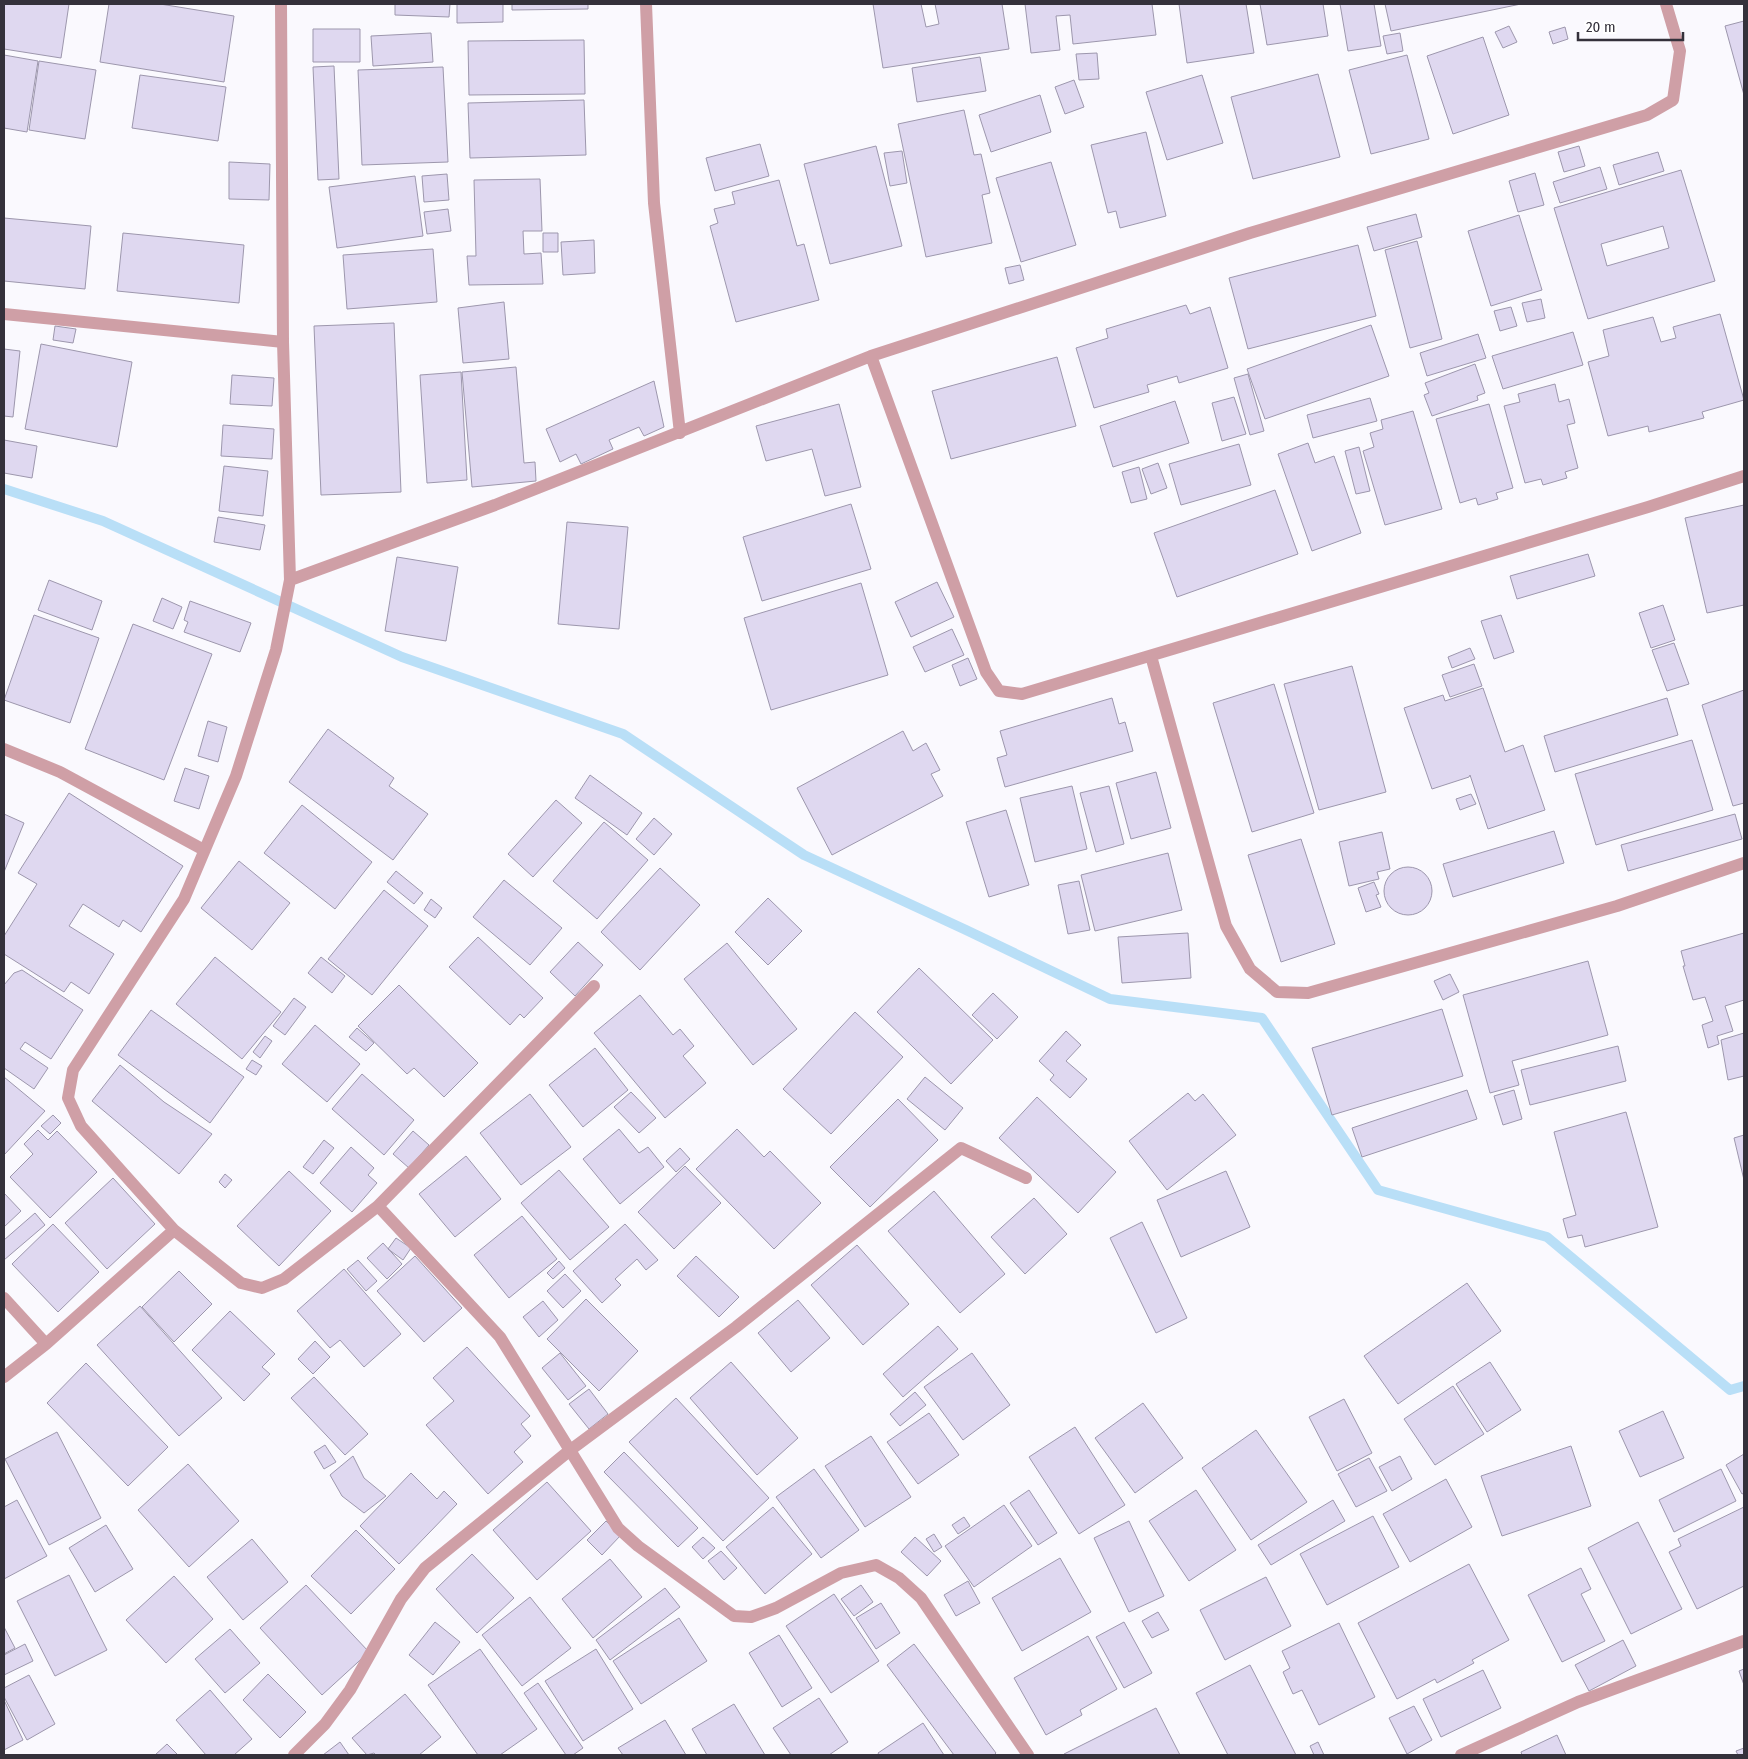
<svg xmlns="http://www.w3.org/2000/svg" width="1748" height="1759" viewBox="0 0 1748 1759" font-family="'Fira Sans Condensed',sans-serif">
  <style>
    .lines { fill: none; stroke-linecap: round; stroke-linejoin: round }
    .stream { stroke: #b9dff7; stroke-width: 10 }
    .building { fill: #dfd8f0; stroke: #9d97ad; fill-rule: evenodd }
    .minor { stroke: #cf9fa6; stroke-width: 12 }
  </style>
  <rect width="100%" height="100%" fill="#faf9fe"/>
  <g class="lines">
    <!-- stream -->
    <path class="stream" d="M4,489L103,521L402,657L623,734L804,855L966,930L1110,999L1262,1018L1378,1190L1547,1237L1730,1390L1744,1386"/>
  </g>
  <!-- building -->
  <path class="building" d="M4,4H69L61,58L4,49Z
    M109,4H160L234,16L224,82L100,62Z
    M395,4H450L449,17L395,15Z
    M457,4H503V22L457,23Z
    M512,4H588V9L512,10Z
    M873,4H924H921L926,27L939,24L935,4H1002L1009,49L883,68Z
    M1025,4H1152L1156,35L1073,44L1070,15L1056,16L1060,50L1031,53Z
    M1179,4H1246L1254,53L1187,63Z
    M1260,4H1323L1328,36L1267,45Z
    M1340,4H1374L1381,46L1348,51Z
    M1385,4H1521L1391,31Z
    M1744,21V95L1725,26Z
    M1509,26L1517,42L1503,48L1495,32Z
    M1565,27L1568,39L1553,44L1549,32Z
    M313,29H360V62H313Z
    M431,33L433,62L373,66L371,36Z
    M1400,33L1403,51L1387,54L1383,36Z
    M1483,37L1509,115L1453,134L1427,56Z
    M584,40L585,94L469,95L468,41Z
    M1097,53L1099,79L1079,80L1076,54Z
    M4,55L38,61L27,132L4,128Z
    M1407,55L1429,139L1371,154L1349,70Z
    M980,57L986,91L917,102L912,68Z
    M39,61L96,70L85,139L29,130Z
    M334,66L339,179L318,180L313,67Z
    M443,67L448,162L362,165L358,70Z
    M1318,74L1340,157L1253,179L1231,97Z
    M140,75L226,87L218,141L132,128Z
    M1202,75L1223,143L1167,160L1146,92Z
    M1074,80L1084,107L1065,114L1055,87Z
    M1040,95L1051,132L991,152L979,115Z
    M584,100L586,155L470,158L468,103Z
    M964,110L974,155L981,154L990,193L982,195L992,243L926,257L898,124Z
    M1146,132L1166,216L1120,228L1116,211L1108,213L1091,145Z
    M760,144L769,176L715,191L706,158Z
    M876,146L902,246L830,264L804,164Z
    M1579,146L1585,166L1564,172L1558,152Z
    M902,151L907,183L890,186L884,153Z
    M1658,152L1664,171L1619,185L1613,165Z
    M229,162L270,164L269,200L229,199Z
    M1051,162L1076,245L1021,262L996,178Z
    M1600,167L1607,189L1560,203L1553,182Z
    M1681,170L1715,281L1588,319L1554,208ZM1663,226L1669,248L1607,266L1601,244Z
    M1535,173L1544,205L1518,212L1509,181Z
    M447,174L449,200L424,202L422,176Z
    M415,176L423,236L337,248L329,187Z
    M540,179L542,231H523L524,254L541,253L543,284L469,285L467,256H476L474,180Z
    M779,180L797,246L804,244L819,300L736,322L710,226L718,223L714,209L735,204L732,192Z
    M448,209L451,231L427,234L424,212Z
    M1416,214L1422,237L1374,251L1367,227Z
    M1519,215L1542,290L1491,306L1468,231Z
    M4,218L91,226L85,289L4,281Z
    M123,233L244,245L239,303L117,291Z
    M543,233H558V252H543Z
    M594,240L595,273L563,275L561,242Z
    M1417,241L1442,339L1410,348L1385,250Z
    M1358,245L1376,316L1248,349L1229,278Z
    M433,249L437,302L347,309L343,255Z
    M1020,265L1024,280L1009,284L1005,268Z
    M1541,299L1545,318L1527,322L1522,303Z
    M504,302L509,359L463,363L458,308Z
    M1186,305L1190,314L1210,307L1228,368L1179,383L1177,376L1147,385L1149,392L1094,408L1076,348L1108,338L1106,329Z
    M1511,307L1517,326L1500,331L1494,311Z
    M1720,314L1744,400L1702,412L1704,418L1649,432L1648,426L1608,436L1588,362L1609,356L1603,330L1653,317L1661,342L1676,338L1673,327Z
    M394,323L401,492L321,495L314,326Z
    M1371,325L1389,376L1265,419L1247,369Z
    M55,326L76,329L73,343L53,340Z
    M1573,332L1583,365L1503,389L1492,356Z
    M1478,334L1486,358L1427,376L1420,353Z
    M41,344L132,362L117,447L25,429Z
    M4,349L20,351L13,417L4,416Z
    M1057,357L1076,426L951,459L932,391Z
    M1475,364L1485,393L1477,396L1478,400L1432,416L1424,395L1429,393L1425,383Z
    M516,367L524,463L535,462L536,481L472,487L462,372Z
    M461,372L467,480L427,483L420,375Z
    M1248,374L1264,431L1250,435L1234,378Z
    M232,375L274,378L272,406L230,404Z
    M654,381L664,427L644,436L639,427L609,440L613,449L581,464L576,454L560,462L546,429Z
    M1555,384L1559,402L1569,399L1575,423L1567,425L1578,468L1565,472L1567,478L1543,485L1541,479L1525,483L1504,406L1520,402L1518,394Z
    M1234,397L1246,434L1222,441L1212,403Z
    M1370,398L1377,421L1313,438L1307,415Z
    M1175,401L1189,443L1113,467L1100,426Z
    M839,404L861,487L825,496L812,449L766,461L756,426Z
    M1489,404L1513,488L1496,493L1498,499L1478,505L1476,498L1460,503L1436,419Z
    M1413,411L1442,509L1385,525L1363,451L1374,447L1370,433L1383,429L1381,420Z
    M223,425L274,429L272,459L221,456Z
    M4,440L37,446L32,478L4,473Z
    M1308,443L1315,463L1334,456L1361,533L1312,551L1278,454Z
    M1239,444L1251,485L1181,505L1169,464Z
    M1359,447L1370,491L1356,494L1345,451Z
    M1158,463L1167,488L1151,494L1142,469Z
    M224,466L268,471L263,516L219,511Z
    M1139,467L1147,499L1131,503L1122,472Z
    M1275,490L1298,554L1177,597L1154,533Z
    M851,504L871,569L762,601L743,537Z
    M1744,505V605L1707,613L1685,518Z
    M218,517L265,525L260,550L214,542Z
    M567,522L628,527L619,629L558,624Z
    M1588,554L1595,576L1517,599L1510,576Z
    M397,557L458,567L446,641L385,631Z
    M49,580L102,601L92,630L38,610Z
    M937,582L954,617L911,637L895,602Z
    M861,583L888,675L771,710L744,618Z
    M162,598L182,607L173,629L153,621Z
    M190,601L251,623L240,652L184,632L188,622L184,620Z
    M1663,605L1675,640L1651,648L1639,613Z
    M34,615L99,638L70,723L4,700Z
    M1501,615L1514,652L1494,659L1481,621Z
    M133,624L212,654L164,780L85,749Z
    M952,629L964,655L925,672L913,647Z
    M1674,643L1689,684L1667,691L1652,650Z
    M1470,648L1475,659L1452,668L1448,657Z
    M968,658L977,679L960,686L952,665Z
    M1474,664L1482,686L1450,697L1442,675Z
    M1352,666L1386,792L1319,810L1284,684Z
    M1274,684L1314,813L1252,832L1213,703Z
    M1483,688L1505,752L1523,745L1545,810L1488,829L1470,775L1469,777L1432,789L1404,708L1443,695L1445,701Z
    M1744,690V803L1733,806L1702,705Z
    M1112,698L1119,724L1125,722L1133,751L1005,787L997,758L1007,755L1000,731Z
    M1667,698L1678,735L1555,772L1544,736Z
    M208,721L227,727L218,762L198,756Z
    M328,729L394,778L389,786L428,814L393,860L289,782Z
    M903,731L913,751L926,743L940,770L931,774L943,796L832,855L797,788Z
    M1692,740L1713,810L1596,845L1575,774Z
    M185,768L209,776L199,809L174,801Z
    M1156,772L1171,828L1131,839L1116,783Z
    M590,775L642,813L627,835L575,798Z
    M1072,786L1087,849L1035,862L1020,798Z
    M1109,786L1124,844L1096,852L1080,793Z
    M69,793L183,866L141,932L123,920L119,927L83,904L69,926L114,954L89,994L71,982L64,992L4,954V936L37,884L18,873Z
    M1471,794L1476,804L1460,810L1456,799Z
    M556,800L582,823L533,877L508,854Z
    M302,805L372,862L335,909L264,853Z
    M1006,810L1029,885L989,897L966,822Z
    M4,814L24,823L4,872Z
    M1735,814L1742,839L1628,871L1621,845Z
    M654,818L672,834L654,855L636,839Z
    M604,822L648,860L597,919L553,881Z
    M1554,831L1564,863L1453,897L1443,864Z
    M1382,832L1390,869L1377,872L1379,879L1349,886L1339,842Z
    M1301,839L1335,944L1281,962L1248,855Z
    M1168,853L1182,910L1095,931L1081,875Z
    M239,861L290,903L252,950L201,908Z
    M1384 891a24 24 0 1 1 48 0a24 24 0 1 1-48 0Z
    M660,868L700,905L640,970L601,932Z
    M396,871L423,893L414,904L387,882Z
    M504,880L562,928L530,965L473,917Z
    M1079,881L1090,930L1068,934L1058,885Z
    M1374,882L1379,894L1376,895L1381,907L1366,912L1358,888Z
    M384,890L428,926L372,995L328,959Z
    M768,898L802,931L768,965L735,932Z
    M431,899L442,908L435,918L424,910Z
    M1188,933L1191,978L1122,983L1118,937Z
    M1744,933V1000L1725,1006L1733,1031L1717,1036L1719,1044L1708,1048L1702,1025L1713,1021L1705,997L1693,1000L1683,966H1685L1681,951Z
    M478,937L543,998L524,1018L520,1014L510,1025L449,967Z
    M578,942L603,965L575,996L550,972Z
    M727,943L797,1029L753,1065L684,979Z
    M215,957L281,1012L242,1059L176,1004Z
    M321,957L345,976L332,993L308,973Z
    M1588,961L1608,1035L1512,1061L1519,1085L1490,1093L1463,995Z
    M919,968L993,1040L951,1084L877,1012Z
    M22,970L83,1010L51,1059L25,1042L20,1049L48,1068L34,1089L4,1068V985L14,973Z
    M1450,974L1459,992L1443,1000L1434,981Z
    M399,985L478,1063L444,1097L414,1068L407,1074L358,1026Z
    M993,993L1018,1017L997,1039L972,1015Z
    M640,995L673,1035L680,1029L694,1046L683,1056L706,1083L665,1118L594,1033Z
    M294,998L306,1007L285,1035L273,1026Z
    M1442,1009L1463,1076L1332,1115L1312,1048Z
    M151,1010L244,1077L210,1123L118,1055Z
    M855,1012L903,1057L831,1134L783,1089Z
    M315,1025L360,1064L327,1102L282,1064Z
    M357,1028L374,1043L366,1051L349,1037Z
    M1066,1031L1081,1045L1066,1061L1087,1079L1070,1098L1050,1080L1054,1075L1039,1061Z
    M1744,1033V1076L1728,1080L1721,1040Z
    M265,1036L272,1041L260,1058L253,1052Z
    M1618,1046L1626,1081L1530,1105L1521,1070Z
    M595,1048L628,1090L583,1127L549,1085Z
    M252,1060L262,1066L256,1075L246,1069Z
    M120,1065L164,1102L212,1134L179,1174L92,1101Z
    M362,1074L414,1120L384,1155L332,1109Z
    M4,1077L45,1111L4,1155Z
    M925,1077L963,1108L945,1130L907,1099Z
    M1467,1090L1477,1119L1362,1157L1352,1128Z
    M1514,1090L1522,1119L1503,1125L1494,1096Z
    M631,1092L656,1118L639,1133L614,1107Z
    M1188,1093L1195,1101L1203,1094L1236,1135L1167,1190L1129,1141Z
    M530,1094L571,1147L521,1185L480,1133Z
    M1037,1097L1116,1172L1078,1213L999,1138Z
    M898,1099L938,1140L870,1207L830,1167Z
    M1626,1112L1658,1227L1585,1247L1582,1235L1568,1238L1563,1219L1576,1215L1554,1132Z
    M53,1115L61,1123L50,1134L41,1126Z
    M619,1129L639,1153L648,1147L664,1167L620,1204L583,1159Z
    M737,1129L764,1157L770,1151L821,1203L774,1249L696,1169Z
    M38,1130L48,1140L57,1131L97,1172L50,1218L10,1177L33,1154L24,1144Z
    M413,1131L429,1145L409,1168L393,1154Z
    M1744,1135V1180L1734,1138Z
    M324,1140L334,1148L313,1174L303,1167Z
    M351,1147L374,1168L368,1175L377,1183L352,1212L320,1183Z
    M680,1148L690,1159L676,1172L666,1161Z
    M466,1156L501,1199L455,1237L419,1194Z
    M685,1166L721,1203L674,1249L638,1212Z
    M559,1170L609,1227L570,1260L521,1203Z
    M289,1171L331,1211L279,1266L237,1226Z
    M1226,1171L1250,1227L1181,1257L1157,1200Z
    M225,1174L232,1180L225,1188L219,1182Z
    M113,1178L155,1224L107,1269L65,1223Z
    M934,1191L1005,1274L960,1313L888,1231Z
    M4,1193L21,1211L4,1227Z
    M1034,1198L1067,1234L1025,1274L991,1237Z
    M35,1213L45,1225L4,1260V1240Z
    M522,1216L557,1259L509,1298L474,1255Z
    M1142,1222L1187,1318L1156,1333L1110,1238Z
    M53,1224L99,1272L58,1312L12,1264Z
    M625,1224L658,1260L646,1270L637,1259L615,1279L621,1285L602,1303L573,1271Z
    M396,1238L411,1248L403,1260L388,1249Z
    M383,1243L402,1264L387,1279L367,1258Z
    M857,1245L909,1304L863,1345L811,1285Z
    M415,1256L462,1308L424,1342L377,1291Z
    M696,1256L739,1297L719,1317L677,1276Z
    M358,1260L377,1281L366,1291L347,1269Z
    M559,1261L565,1268L553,1279L547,1273Z
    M344,1269L401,1334L364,1367L340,1340L330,1348L297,1311Z
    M179,1271L212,1304L174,1342L142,1307Z
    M565,1274L581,1291L563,1308L547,1291Z
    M1467,1283L1501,1331L1398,1404L1364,1356Z
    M586,1299L638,1351L599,1391L547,1339Z
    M798,1300L830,1338L791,1372L758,1333Z
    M543,1301L558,1320L539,1337L523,1317Z
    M140,1306L222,1398L179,1436L97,1345Z
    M230,1311L275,1354L262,1367L270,1374L244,1401L192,1350Z
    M938,1326L958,1349L903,1397L883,1374Z
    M315,1341L330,1357L313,1374L298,1359Z
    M467,1347L530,1416L521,1424L531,1436L514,1452L523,1462L488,1494L426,1425L454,1401L433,1378Z
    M560,1353L586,1386L568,1400L542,1368Z
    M972,1353L1010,1405L963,1440L924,1387Z
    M731,1362L798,1438L757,1475L690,1398Z
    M1490,1362L1521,1410L1487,1432L1456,1384Z
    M86,1363L168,1447L128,1486L47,1403Z
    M314,1377L368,1434L345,1455L291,1398Z
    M1453,1386L1484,1434L1435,1465L1404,1419Z
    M589,1389L608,1414L589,1429L569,1404Z
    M915,1392L926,1405L900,1426L890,1414Z
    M676,1398L769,1498L723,1541L629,1442Z
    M1344,1399L1372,1453L1337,1471L1309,1417Z
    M1143,1403L1183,1458L1135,1493L1095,1438Z
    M1663,1411L1684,1458L1640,1477L1619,1431Z
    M929,1413L959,1455L918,1484L887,1442Z
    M1075,1427L1125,1505L1079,1534L1029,1457Z
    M1256,1430L1307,1502L1251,1540L1202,1468Z
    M57,1432L101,1518L49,1545L5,1459Z
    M871,1436L911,1497L865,1527L825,1466Z
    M325,1445L336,1462L324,1469L314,1452Z
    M1571,1446L1591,1506L1502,1536L1481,1476Z
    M624,1452L698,1528L678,1547L604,1472Z
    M1744,1454V1493L1742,1494L1726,1465Z
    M353,1456L364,1478L386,1496L364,1513L342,1496L330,1475Z
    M1400,1456L1412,1479L1392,1491L1379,1467Z
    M1369,1458L1387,1491L1356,1507L1338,1474Z
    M188,1464L239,1521L189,1567L138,1510Z
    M814,1469L859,1530L821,1558L776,1497Z
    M1721,1469L1736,1501L1674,1532L1659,1500Z
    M411,1473L437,1499L444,1491L457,1504L399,1564L360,1526Z
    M1446,1479L1472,1527L1410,1562L1383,1514Z
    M547,1482L591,1531L537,1580L493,1530Z
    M1029,1490L1057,1533L1038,1545L1010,1503Z
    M1196,1490L1236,1550L1189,1581L1149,1521Z
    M17,1500L47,1556L4,1579V1507Z
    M1333,1500L1345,1521L1271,1565L1258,1545Z
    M1004,1505L1032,1546L974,1587L945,1546Z
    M773,1507L812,1554L765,1594L726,1547Z
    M1744,1507V1586L1697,1609L1669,1552L1681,1546L1678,1539Z
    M1373,1516L1399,1567L1327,1605L1300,1554Z
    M964,1517L970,1526L958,1534L952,1525Z
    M606,1521L621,1535L602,1555L587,1540Z
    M1129,1521L1164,1596L1129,1612L1094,1538Z
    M1638,1522L1682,1609L1631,1634L1588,1548Z
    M106,1525L133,1569L95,1592L69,1548Z
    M356,1530L395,1569L351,1614L311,1576Z
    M934,1534L942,1547L934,1552L926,1539Z
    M703,1537L715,1548L703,1559L692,1547Z
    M915,1537L941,1561L927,1576L901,1552Z
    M252,1539L288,1582L243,1620L207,1577Z
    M721,1551L737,1568L724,1580L708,1561Z
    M472,1554L514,1598L477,1633L436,1589Z
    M1060,1558L1091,1612L1022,1651L992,1598Z
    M610,1559L642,1597L593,1638L562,1599Z
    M1469,1564L1509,1640L1472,1660L1474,1663L1437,1683L1435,1679L1397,1699L1358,1623Z
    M1581,1568L1591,1589L1581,1594L1605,1641L1562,1662L1528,1595Z
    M69,1575L107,1650L55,1676L17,1601Z
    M174,1576L213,1619L166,1663L126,1620Z
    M1266,1577L1291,1626L1225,1660L1200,1610Z
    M968,1581L980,1603L956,1616L944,1595Z
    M306,1585L369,1652L322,1695L260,1628Z
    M861,1585L873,1602L854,1616L841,1599Z
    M665,1588L680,1607L610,1660L596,1640Z
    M834,1594L879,1661L831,1693L786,1626Z
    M530,1597L571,1648L522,1686L482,1635Z
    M881,1603L900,1633L876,1649L856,1618Z
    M1158,1612L1169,1630L1152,1638L1142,1621Z
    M679,1618L707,1661L641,1704L613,1661Z
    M435,1622L460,1642L433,1675L409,1655Z
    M1124,1622L1152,1673L1124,1688L1096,1637Z
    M1339,1623L1375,1697L1319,1725L1302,1690L1293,1694L1283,1672L1290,1668L1282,1651Z
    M4,1627L15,1648L4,1654Z
    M230,1629L260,1663L225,1693L195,1659Z
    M779,1635L812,1688L782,1707L749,1653Z
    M1088,1636L1117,1689L1080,1710L1082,1715L1046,1735L1014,1678Z
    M1623,1640L1636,1666L1589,1691L1575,1665Z
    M25,1644L33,1661L4,1675V1655Z
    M914,1644L996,1753L994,1755H954L887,1665Z
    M480,1649L537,1729L500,1755H478L428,1685Z
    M596,1649L633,1709L583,1741L545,1681Z
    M1250,1665L1296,1755H1228L1196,1693Z
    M1744,1669V1685L1739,1671Z
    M1483,1670L1501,1708L1441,1737L1423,1699Z
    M268,1674L306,1712L280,1738L243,1700Z
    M29,1675L55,1724L27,1740L4,1697V1688Z
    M538,1683L583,1748L573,1755H566L524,1693Z
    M210,1690L252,1739L234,1755H206L176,1720Z
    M405,1694L441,1737L419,1755H376L374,1753L367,1755L352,1738Z
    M819,1698L848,1742L829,1755H791L773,1728Z
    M4,1700L23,1740L4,1750Z
    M734,1704L765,1755H707L692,1729Z
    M1414,1706L1432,1740L1407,1754L1389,1718Z
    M1156,1708L1180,1755H1065L1064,1754Z
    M665,1720L686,1755H623L618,1748Z
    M923,1723L944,1755H879L878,1753Z
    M1557,1735L1566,1755H1522L1521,1752Z
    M340,1742L349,1755H323Z
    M1318,1742L1324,1755H1314L1310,1746Z
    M167,1744L178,1755H155Z
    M1744,1748V1755H1738L1736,1751Z"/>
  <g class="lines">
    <!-- minor -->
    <path class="minor" d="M281,4L283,342L290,580L276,650L236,776L184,899L73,1070L68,1098L81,1126L174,1230L241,1283L262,1288L284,1279L378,1206L500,1337L618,1528L638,1546L734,1616L751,1617L776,1608L841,1573L876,1565L899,1578L921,1598L1028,1755
      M646,4L654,203L680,433
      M4,314L283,342
      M871,356L986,672L999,691L1022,694L1648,507L1744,476
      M290,580L495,505L871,356L1250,233L1647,115L1673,100L1680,51L1666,4
      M1151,656L1226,926L1250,969L1277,992L1308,993L1617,906L1744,863
      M4,749L60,772L204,850
      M378,1206L594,986
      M4,1298L46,1344
      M4,1377L46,1344L174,1230
      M294,1755L325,1724L350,1690L401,1599L425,1568L569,1451L736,1327L961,1148L1026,1178
      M1461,1755L1578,1702L1744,1641"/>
  </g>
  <!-- border -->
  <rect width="1748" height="1759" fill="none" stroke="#34313b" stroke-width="10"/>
  <!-- scale -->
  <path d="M1578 32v8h105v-8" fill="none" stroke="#34313b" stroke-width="2.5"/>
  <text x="1586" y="32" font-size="15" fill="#34313b" stroke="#ffffff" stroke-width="4" paint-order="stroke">20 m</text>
</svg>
